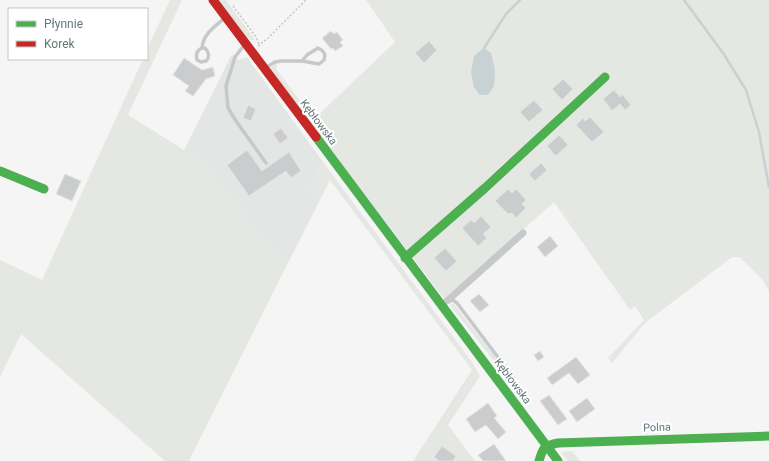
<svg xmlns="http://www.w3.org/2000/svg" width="769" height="461" viewBox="0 0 769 461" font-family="Roboto,sans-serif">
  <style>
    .built { fill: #e4e6e5 }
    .green { fill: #e4e7e2 }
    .water { fill: #c8d1d3 }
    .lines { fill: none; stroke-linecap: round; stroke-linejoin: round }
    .stream { stroke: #c8d1d3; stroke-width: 2.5 }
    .building { fill: #cbcccd; stroke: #e4e4e4 }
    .path { stroke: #c5c5c6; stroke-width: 1.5; stroke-dasharray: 2 2; stroke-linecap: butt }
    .lane { stroke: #c6c8c9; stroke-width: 3.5 }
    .street { stroke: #c6c8c9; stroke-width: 7 }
    .fast { stroke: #4caf50; stroke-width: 9 }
    .jam { stroke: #c62828; stroke-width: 9 }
    .labels { text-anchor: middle; stroke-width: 4; stroke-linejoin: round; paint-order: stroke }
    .street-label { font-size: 11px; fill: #65767b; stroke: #fff }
  </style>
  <rect width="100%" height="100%" fill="#f5f5f5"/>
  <!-- built -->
  <path class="built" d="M232,54L239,60L247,57L323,162L310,191L319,202L286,267L187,144Z"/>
  <!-- green -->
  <path class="green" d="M170,0H182L128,115L184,150L187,144L286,267L189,461H165L21,334L0,377V260L42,280L143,59H147V49Z
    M218,0H226L255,40H251L245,36Z
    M366,0H769V291L762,279L740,257H732L645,323L612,363L608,358L644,320L635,306L630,310L554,202L445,300L310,123L271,70V67L276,63L277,65L276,69L314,119L395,42Z
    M323,162L472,362L480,376L448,425L475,461H413L472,370L330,180L319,202L310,191Z
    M454,304L522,391L519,393L450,305Z
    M572,451L580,461H568L561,452Z"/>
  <!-- water -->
  <path class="water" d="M484,48L491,53L495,70L494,86L488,95H480L474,87L471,72L474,56Z"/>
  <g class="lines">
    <!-- stream -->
    <path class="stream" d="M684,0L723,53L746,90L759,132L769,187
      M484,48L506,14L520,0"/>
  </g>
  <!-- building -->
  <path class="building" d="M331,31L334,34L337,32L343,40L340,42L343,46L335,51L333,48L331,49L322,38Z
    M429,41L437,50L424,63L415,53Z
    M184,58L202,70L213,67L215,76L206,79L193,96L185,91L189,86L173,75Z
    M563,79L573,89L562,100L552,89Z
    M614,90L620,97L622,94L631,105L625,110L620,104L612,111L603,99Z
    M534,100L543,110L529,122L520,112Z
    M248,105L256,109L251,121L243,118Z
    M590,117L604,132L592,142L576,125L583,118L585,121Z
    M281,128L288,138L280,144L273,134Z
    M559,135L568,145L556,156L547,146Z
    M247,150L262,171L289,152L301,171L291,178L286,171L249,196L227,165Z
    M541,163L547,170L535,181L529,174Z
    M65,174L81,181L72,201L56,194Z
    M508,189L512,193L516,189L526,200L522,204L526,208L516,218L512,213L508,214L495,201Z
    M481,216L491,227L483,234L487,238L478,246L462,228L471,220L474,223Z
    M550,236L558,246L545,257L537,247Z
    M445,248L457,261L446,271L434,258Z
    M479,294L489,305L480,312L470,301Z
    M540,351L544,357L538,361L534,355Z
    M576,357L590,375L578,384L569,373L552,385L547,378Z
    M549,395L567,419L558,425L540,401Z
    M587,398L595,409L577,422L569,411Z
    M488,403L497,416L494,418L506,432L498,439L486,425L475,432L466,419Z
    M494,444L506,461H483L478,455Z
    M442,446L456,456L453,461H439L434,457Z"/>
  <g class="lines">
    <!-- path -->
    <path class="path" d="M233,6L256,37L259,44
      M258,46L267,39L306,0"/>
    <!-- lane -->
    <path class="lane" d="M245,44L235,57L226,86L228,108L236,121L266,163
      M202,48H205C209,52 210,57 206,61L201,62L197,60C196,54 196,51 202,48C203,34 215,26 225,18
      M265,68L275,62L282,61H302L319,64L324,60C326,54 324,51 318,48L307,55L302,61
      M450,301L453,300L457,303L513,377"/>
    <!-- street -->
    <path class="street" d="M447,301L523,233"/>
    <!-- fast -->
    <path class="fast" d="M316,137L558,461
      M0,171L44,189
      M405,258L485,188L605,77
      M539,461C543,447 544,446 558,443L769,436"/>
    <!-- jam -->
    <path class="jam" d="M213,0L316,137"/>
  </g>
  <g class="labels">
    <!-- street labels -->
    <g class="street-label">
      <text transform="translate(319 122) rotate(53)" y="4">Kębłowska</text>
      <text transform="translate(513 381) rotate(53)" y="4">Kębłowska</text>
      <text transform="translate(657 427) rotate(-2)" y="4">Polna</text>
    </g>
  </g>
  <!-- legend -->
  <rect x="8" y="8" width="140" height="52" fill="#ffffff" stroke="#c1c8ca"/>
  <rect x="16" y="21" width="20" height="6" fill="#4caf50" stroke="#c1c8ca"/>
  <text x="44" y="28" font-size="12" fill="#65767b">Płynnie</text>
  <rect x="16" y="41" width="20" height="6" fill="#c62828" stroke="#c1c8ca"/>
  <text x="44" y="48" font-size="12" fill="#65767b">Korek</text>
</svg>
